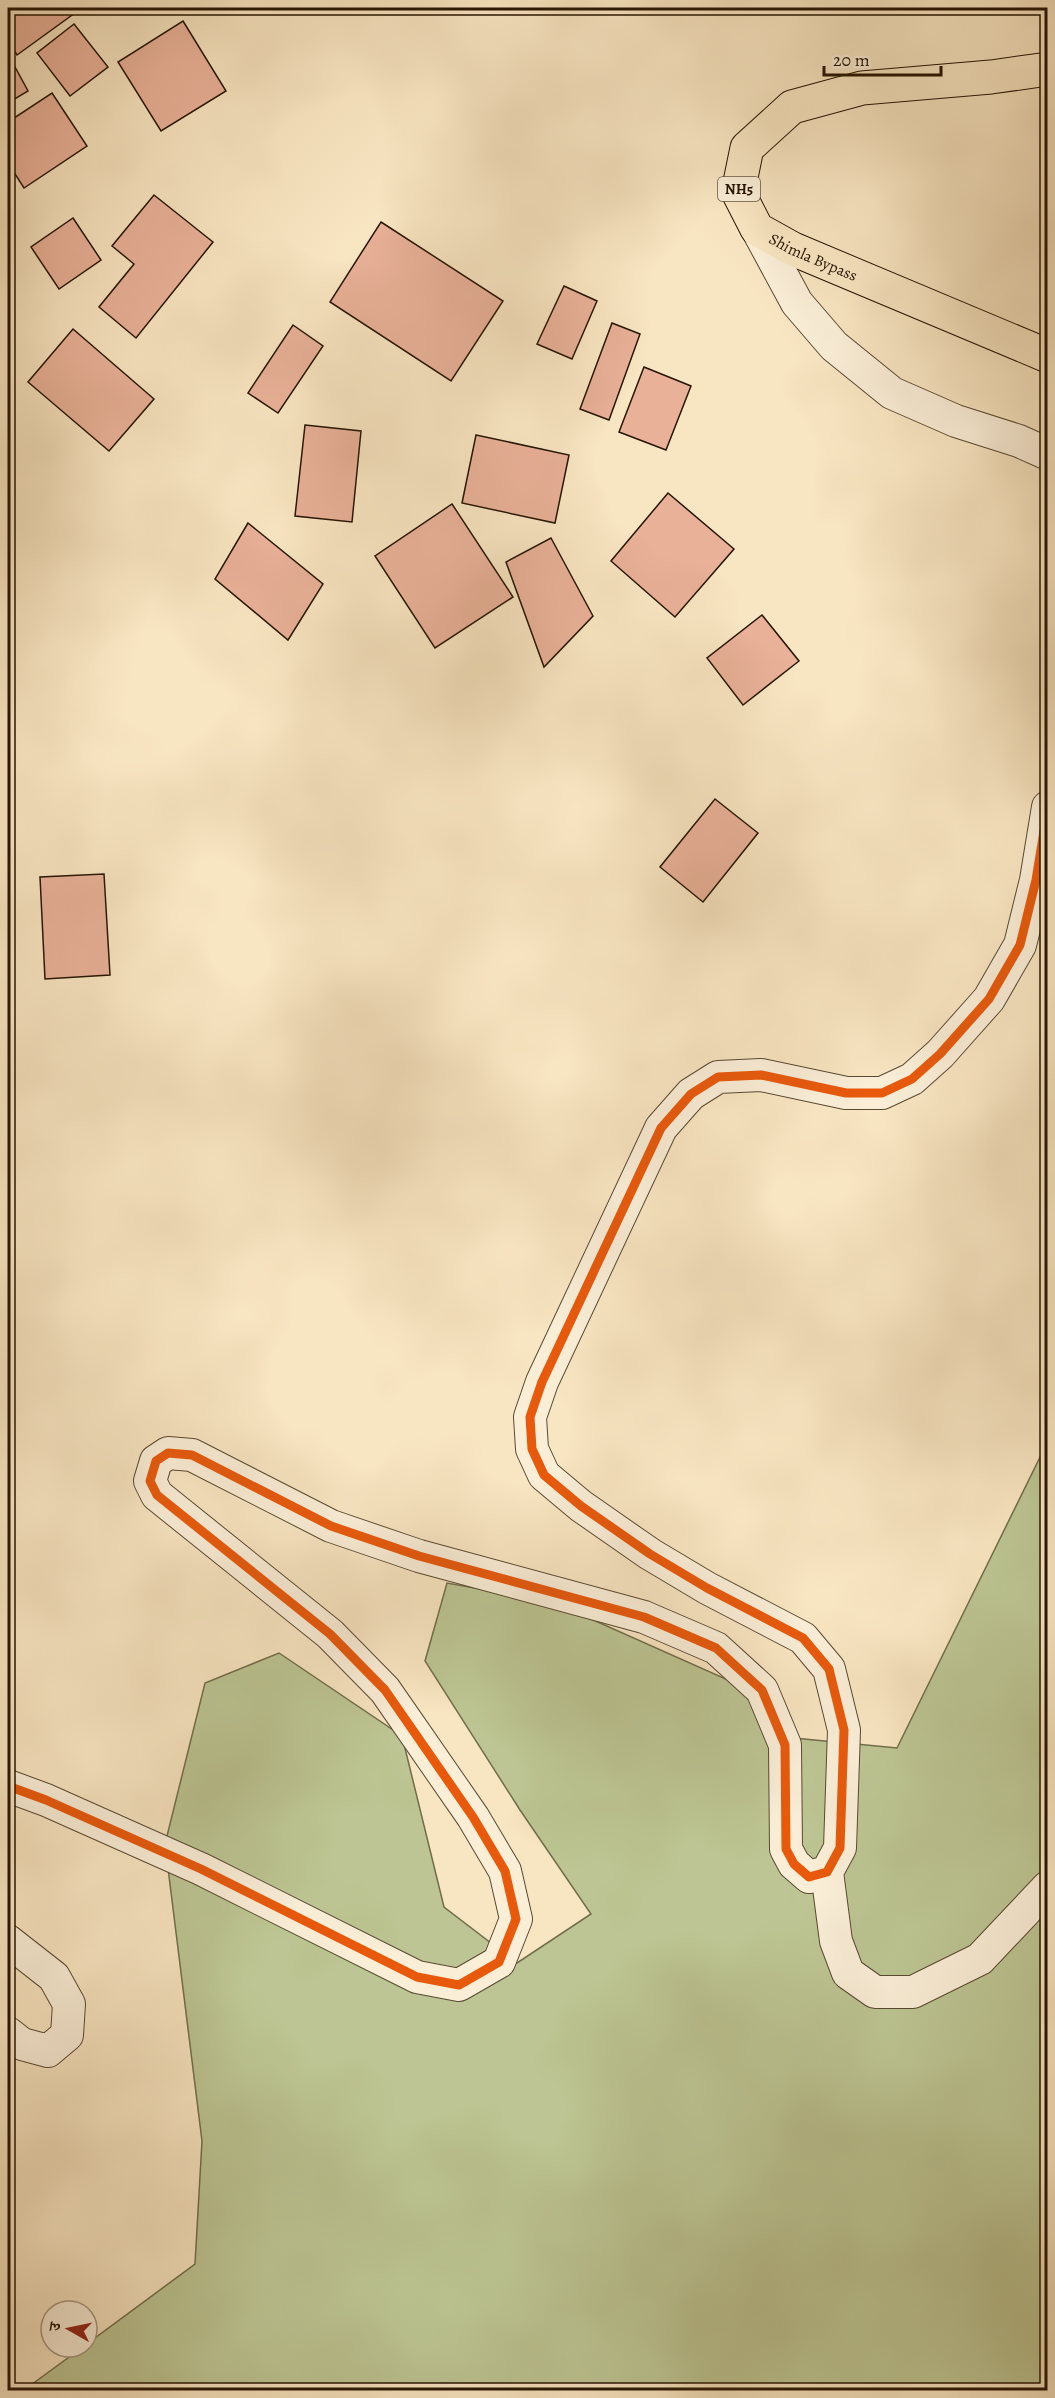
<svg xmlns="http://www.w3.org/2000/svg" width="1055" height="2398" viewBox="0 0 1055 2398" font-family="Alegreya,'Noto Serif Devanagari',serif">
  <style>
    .green { fill: #bcc593; stroke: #716d4b; stroke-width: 1.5 }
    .building { fill: #e9b198; stroke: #261503; stroke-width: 1.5 }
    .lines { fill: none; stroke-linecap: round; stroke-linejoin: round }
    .minor-casing { stroke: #5a4932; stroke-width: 34 }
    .trunk-casing { stroke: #261503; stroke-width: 35 }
    .minor { stroke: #faeed7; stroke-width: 32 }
    .trunk { stroke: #f8e5c1; stroke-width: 33 }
    .cycleway-casing { stroke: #faeed7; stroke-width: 13 }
    .cycleway { stroke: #e8590c; stroke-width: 9 }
    .labels { text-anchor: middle; stroke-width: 4.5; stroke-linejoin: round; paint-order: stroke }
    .shield { fill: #faeed7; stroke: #665643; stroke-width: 1.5 }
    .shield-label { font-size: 15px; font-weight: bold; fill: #261503 }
    .street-label { font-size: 16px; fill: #261503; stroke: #faeed7 }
  </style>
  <rect width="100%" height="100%" fill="#f8e5c1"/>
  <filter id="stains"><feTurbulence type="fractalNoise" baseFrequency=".00333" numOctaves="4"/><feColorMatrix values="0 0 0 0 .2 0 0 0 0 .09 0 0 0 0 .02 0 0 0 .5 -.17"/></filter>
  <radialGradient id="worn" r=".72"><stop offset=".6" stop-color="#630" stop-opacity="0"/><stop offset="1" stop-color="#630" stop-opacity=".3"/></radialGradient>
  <!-- green -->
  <path class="green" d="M1047,1443V2390H24L83,2347H87V2344L195,2264L202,2141L165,1844L205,1683L279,1653L402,1736L444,1907L517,1963L591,1914L520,1810L425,1661L447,1583L553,1602L755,1692L794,1738L897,1748Z"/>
  <!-- building -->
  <path class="building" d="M8,8H78L79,10L17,55L8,41Z
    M374,8H465V13L374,14Z
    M183,21L226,91L161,131L118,62Z
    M74,24L108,67L70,96L37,53Z
    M8,54L28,91L8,103Z
    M52,93L87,146L24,188L8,163V122Z
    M154,195L213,242L136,338L99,307L134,264L112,246Z
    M73,218L101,260L59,289L31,247Z
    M381,222L503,301L451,381L330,302Z
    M564,286L597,301L572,359L537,344Z
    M612,323L640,334L609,420L580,409Z
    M293,325L323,346L278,413L248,393Z
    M73,329L154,399L109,451L28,382Z
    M644,367L691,386L666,450L619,432Z
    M305,425L361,431L352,522L295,516Z
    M476,435L569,455L555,523L462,503Z
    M668,493L734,549L675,617L611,561Z
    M452,504L513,597L435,648L375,556Z
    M248,523L323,584L288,640L215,579Z
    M551,538L593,616L544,667L506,562Z
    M762,615L799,661L743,705L707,658Z
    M715,799L758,833L703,902L660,867Z
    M104,874L110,975L45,979L40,877Z"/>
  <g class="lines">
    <!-- minor casing -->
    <g class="minor-casing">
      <path id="minor" d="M757,229L797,303L834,346L892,393L956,421L1019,441L1048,454
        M8,1786L46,1800L201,1869L417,1977L459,1985L499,1962L516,1919L505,1871L473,1817L385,1690L330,1634L157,1495L150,1481L156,1461L168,1453L192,1455L331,1526L419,1556L644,1617L716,1648L762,1690L785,1745L786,1849L794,1864L809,1877L827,1872L840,1848L844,1730L829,1669L803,1638L707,1588L650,1554L581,1506L544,1475L532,1449L530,1417L542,1382L661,1128L691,1094L718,1077L761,1075L846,1093H882L912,1079L940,1054L989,999L1020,945L1036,880L1048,807
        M827,1872L836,1941L848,1973L875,1992H913L980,1959L1048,1887
        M8,1941L54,1977L69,2004L67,2035L48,2051L22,2044L8,2033"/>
    </g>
    <!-- trunk casing -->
    <g class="trunk-casing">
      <g id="trunk">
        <path id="s1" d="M1048,69L991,77L862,88L792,107L747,148L738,192L757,229L793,249L1048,356"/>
      </g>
    </g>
    <!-- minor -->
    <use href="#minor" class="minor"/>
    <!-- trunk -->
    <use href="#trunk" class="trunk"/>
    <!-- cycleway casing -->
    <g class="cycleway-casing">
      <path id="cycleway" d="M8,1786L46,1800L201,1869L417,1977L459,1985L499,1962L516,1919L505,1871L473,1817L385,1690L330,1634L157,1495L150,1481L156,1461L168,1453L192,1455L331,1526L419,1556L644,1617L716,1648L762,1690L785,1745L786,1849L794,1864L809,1877L827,1872L840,1848L844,1730L829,1669L803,1638L707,1588L650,1554L581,1506L544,1475L532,1449L530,1417L542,1382L661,1128L691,1094L718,1077L761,1075L846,1093H882L912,1079L940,1054L989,999L1020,945L1036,880L1048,807"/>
    </g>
    <!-- cycleway -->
    <use href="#cycleway" class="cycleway"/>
  </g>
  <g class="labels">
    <!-- shield labels -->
    <rect class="shield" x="718" y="177" width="42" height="24" rx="4.5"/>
    <g class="shield-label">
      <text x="739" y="194">NH5</text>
    </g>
    <!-- street labels -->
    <g class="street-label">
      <text dy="6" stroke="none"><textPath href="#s1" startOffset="470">Shimla Bypass</textPath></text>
    </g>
  </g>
  <!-- margin -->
  <rect width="1055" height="2398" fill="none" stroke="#f8e5c1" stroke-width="30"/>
  <rect x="9" y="9" width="1037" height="2380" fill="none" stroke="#261503" stroke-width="3"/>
  <rect x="15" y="15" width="1025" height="2368" fill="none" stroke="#261503" stroke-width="1.5"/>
  <!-- north arrow -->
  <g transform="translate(69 2329) rotate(279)"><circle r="28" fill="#faeed7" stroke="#a59782" stroke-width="1.5"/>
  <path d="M0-4.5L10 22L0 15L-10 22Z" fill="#8f2418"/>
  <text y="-9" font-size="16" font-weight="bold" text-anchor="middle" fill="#261503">उ</text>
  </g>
  <!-- scale -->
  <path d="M824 66v9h117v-9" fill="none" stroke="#261503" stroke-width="3"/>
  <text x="833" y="66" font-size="18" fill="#261503" stroke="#faeed7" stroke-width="4.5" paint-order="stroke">20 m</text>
  <rect width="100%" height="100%" filter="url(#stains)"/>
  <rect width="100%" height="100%" fill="url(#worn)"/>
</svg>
